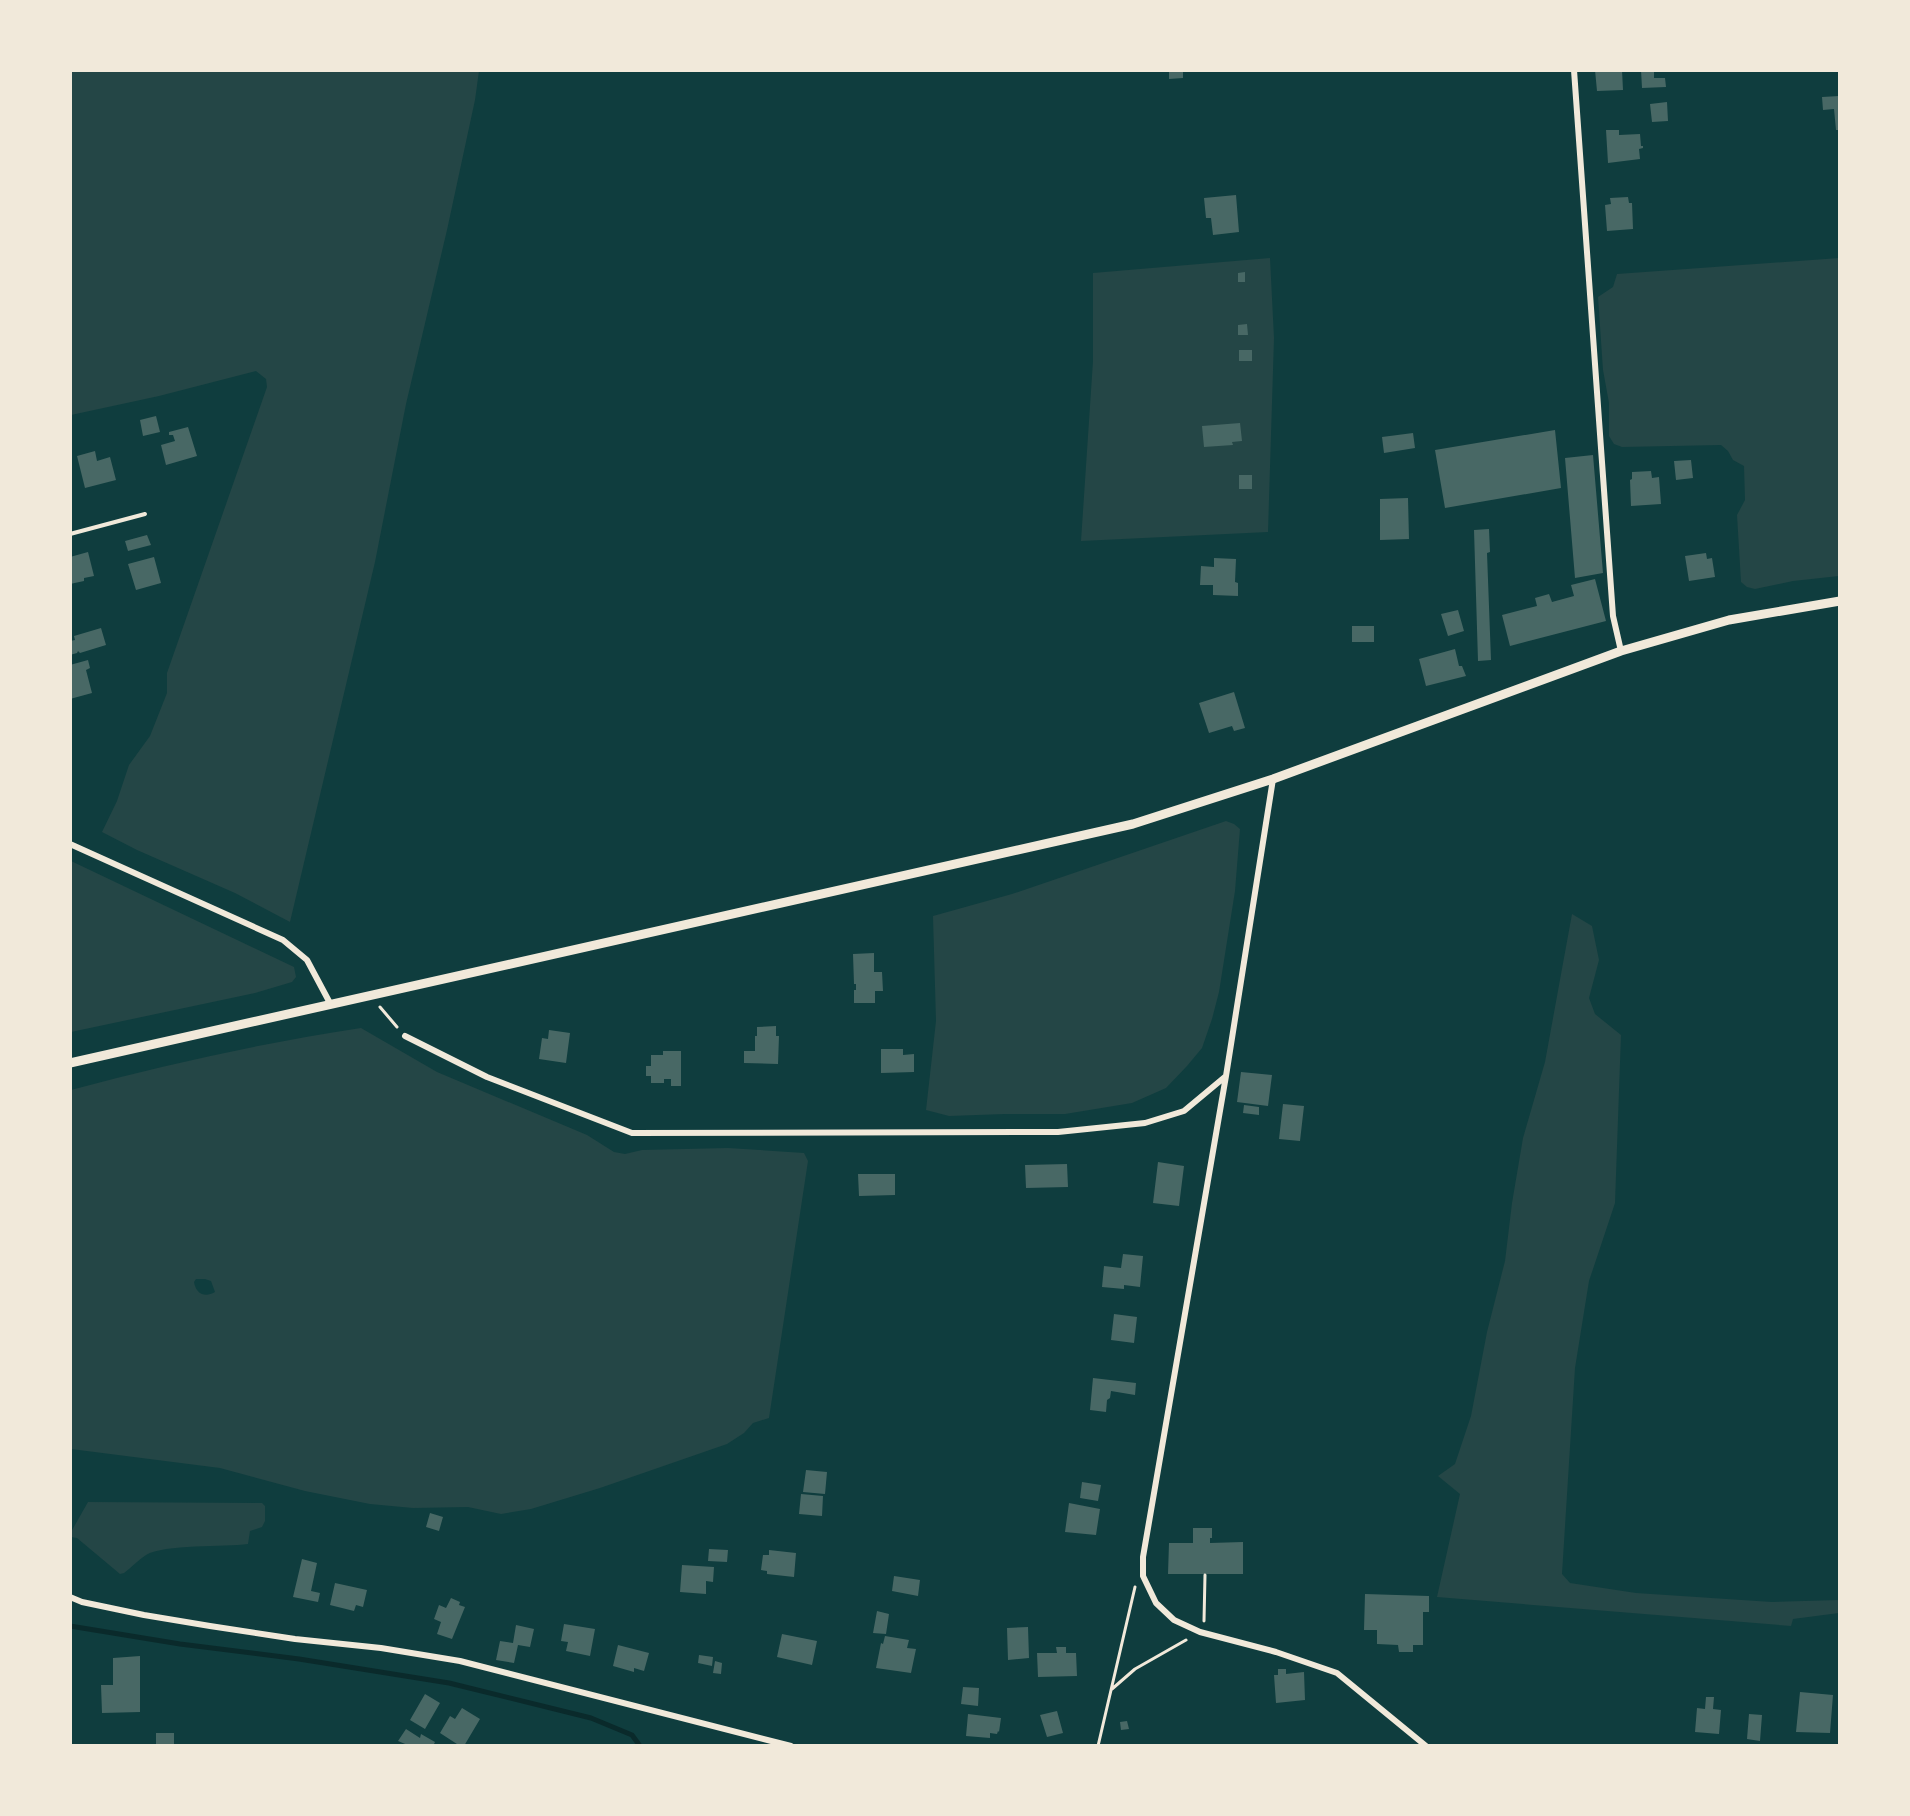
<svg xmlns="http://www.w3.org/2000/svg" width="1910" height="1816" viewBox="0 0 1910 1816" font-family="'Public Sans',sans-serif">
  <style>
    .green { fill: #244646; fill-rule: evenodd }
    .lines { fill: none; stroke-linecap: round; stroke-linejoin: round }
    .stream { stroke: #0a2a2b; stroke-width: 5 }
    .building { fill: #486865 }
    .path { stroke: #f1e9da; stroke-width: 3 }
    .service { stroke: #f1e9da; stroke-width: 4 }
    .minor { stroke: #f1e9da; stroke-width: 6 }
    .tertiary { stroke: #f1e9da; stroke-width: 9 }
  </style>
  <rect width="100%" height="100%" fill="#0f3d3e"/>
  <!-- green -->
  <path class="green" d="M70,71H479L475,100L447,230L406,404L375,562L290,922L235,893L137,850L102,832L117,801L129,765L150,736L167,693V673L267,387L266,379L256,371L159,396L71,415Z
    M1270,258L1274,338L1268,532L1081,541L1093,361V273Z
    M1839,258V576L1793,581L1755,589L1747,587L1741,582L1737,515L1745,500L1744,466L1733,460L1728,451L1721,445L1622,447L1614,444L1609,436V403L1603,370L1598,297L1613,287L1617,274Z
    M1226,821L1234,824L1240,829L1235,891L1219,992L1212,1019L1202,1048L1187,1066L1166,1088L1132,1103L1065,1114H1005L949,1116L926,1110L936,1021L933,916L1012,894Z
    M71,861L294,967L296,977L292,982L255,993L71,1032Z
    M1572,914L1592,926L1599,960L1589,998L1595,1014L1621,1035L1615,1203L1589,1281L1575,1368L1562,1574L1570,1583L1636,1593L1772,1602L1839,1600V1613L1793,1619L1791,1626L1437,1597L1460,1494L1438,1476L1455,1464L1471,1416L1487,1332L1505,1261L1512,1203L1523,1138L1545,1062Z
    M361,1028L437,1072L587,1135L614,1152L625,1154L642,1150L728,1148L804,1153L808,1161L769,1418L753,1423L744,1433L727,1444L600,1488L531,1509L501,1514L468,1507L413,1508L370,1504L305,1491L220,1468L71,1449V1090C166,1064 263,1043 361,1028ZM196,1279H205L211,1281L215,1292C205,1298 196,1294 194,1282Z
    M88,1502L262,1503L265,1506V1521L262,1527L250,1531L248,1544C225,1547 164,1544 146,1555C138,1560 131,1568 124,1573L120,1574L77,1538L71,1537V1532Z"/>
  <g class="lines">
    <!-- stream -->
    <path class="stream" d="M70,1626L180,1644L299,1659L449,1683L591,1718L632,1735L640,1746"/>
  </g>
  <!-- building -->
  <path class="building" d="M1169,70H1183V78L1169,79Z
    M1595,70H1622L1623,90L1597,91Z
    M1641,70H1654V78H1665L1666,87L1642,88Z
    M1839,96V130H1836L1834,109L1823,110L1822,97Z
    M1667,102L1668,121L1652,122L1650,104Z
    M1606,130H1619V135L1640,134L1641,146H1643V148L1639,149L1640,159L1608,163Z
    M1236,195L1239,232L1213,235L1211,218H1206L1204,198Z
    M1628,197L1629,203H1632L1633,229L1607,231L1605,205L1611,204L1610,198Z
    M1245,272V282H1238V273Z
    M1247,324L1248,335H1238V325Z
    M1239,350H1252V361H1239Z
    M156,416L160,432L143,436L140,420Z
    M1240,423L1242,441L1232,442L1233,445L1204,447L1202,426Z
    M188,427L197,456L166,465L161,445L175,441L173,435H169V432Z
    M1555,430L1561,488L1445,508L1435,450Z
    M1413,433L1415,448L1384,453L1382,437Z
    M95,451L97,461L110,457L116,480L85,488L77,456Z
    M1593,455L1603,573L1575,578L1565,458Z
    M1691,460L1693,478L1676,480L1674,461Z
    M1651,471L1652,478L1659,477L1661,504L1631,506L1630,480L1632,479V472Z
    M1239,475H1252V489H1239Z
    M1408,498L1409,539L1380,540V499Z
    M1489,529L1490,552L1487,553L1491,660L1478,661L1474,530Z
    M147,535L151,545L128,551L125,541Z
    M88,552L94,576L84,578V581L70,584V557Z
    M1706,553L1707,559L1712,558L1715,577L1689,581L1685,556Z
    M154,557L161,583L136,590L128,564Z
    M1214,558L1236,559L1235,582L1238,583V596L1213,595V585H1200L1201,566L1214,567Z
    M1595,579L1606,621L1510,646L1502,615L1537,606L1535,598L1549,594L1552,602L1574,596L1571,585Z
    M1458,610L1464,631L1448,636L1441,614Z
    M1352,626H1374V642H1352Z
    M101,628L106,645L80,653L78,651L77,653L70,655V641L75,640L74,636Z
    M1455,649L1459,666H1462L1466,676L1426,686L1419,659Z
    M88,660L90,668L86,670L92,693L70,699V665Z
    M1234,692L1245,728L1234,731L1232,726L1209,733L1199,703Z
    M874,953V972H882L883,991H875V1003H854V990H856V984H854L853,954Z
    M776,1026V1036H779L778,1064L744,1063V1051H755V1036H757V1027Z
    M549,1030L570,1033L566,1063L539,1059L542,1038L548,1039Z
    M881,1049H903V1055L914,1054V1072L881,1073Z
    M663,1051H681V1086H671V1079H664V1083H651V1076H646V1066H651V1055H663Z
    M1241,1072L1272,1075L1268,1106L1237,1102Z
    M1283,1104L1304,1106L1300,1141L1279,1139Z
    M1244,1105L1259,1107V1115L1243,1113Z
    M1158,1162L1184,1166L1179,1206L1153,1203Z
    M1067,1164L1068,1187L1026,1188L1025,1165Z
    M858,1174H895V1195L859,1196Z
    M1123,1254L1143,1256L1140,1287L1124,1285V1289L1102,1287L1104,1266L1121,1268Z
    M1114,1314L1137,1317L1134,1343L1111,1340Z
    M1093,1378L1136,1383L1135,1395L1111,1391L1110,1398L1107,1400L1106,1412L1090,1410Z
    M806,1470L827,1472L825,1494L803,1492Z
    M1082,1482L1101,1485L1098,1501L1080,1498Z
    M801,1494L823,1496L822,1516L799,1514Z
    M1069,1503L1100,1509L1096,1535L1065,1532Z
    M430,1513L443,1517L439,1531L426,1527Z
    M1193,1528H1212V1538H1210V1543L1243,1542V1574H1168L1169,1543H1193Z
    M709,1549L728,1550L727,1562L708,1561Z
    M769,1550L796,1553L794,1577L767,1574V1571L761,1570L763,1555H769Z
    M302,1559L317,1563L311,1591L320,1593L318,1602L293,1597Z
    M682,1565L714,1567L713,1582L706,1581V1594L680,1592Z
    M894,1576L920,1580L918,1596L892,1591Z
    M335,1583L367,1590L363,1607L356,1605L354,1611L330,1605Z
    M1365,1594L1429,1596V1612H1423V1645H1413V1652H1399L1398,1645L1377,1644V1630H1364Z
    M451,1598L460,1602L459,1605L465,1607L452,1639L437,1634L441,1622L434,1619L439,1605L446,1608Z
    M877,1611L889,1614L886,1634L873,1633Z
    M564,1624L595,1629L590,1656L566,1651L568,1642L561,1641Z
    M516,1625L534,1629L530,1647L518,1645L514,1663L496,1660L500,1641L513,1643Z
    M1028,1627L1029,1658L1008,1660L1007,1628Z
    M782,1634L817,1641L812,1665L777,1657Z
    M885,1636L909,1640L907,1648L916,1649L911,1673L876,1668L881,1643L883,1644Z
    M618,1645L649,1653L644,1671L634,1668V1672L613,1666Z
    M1056,1647H1066V1653H1076L1077,1676L1038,1677L1037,1653H1057Z
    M699,1655L713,1657L712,1666L698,1663Z
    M140,1656V1712L102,1713L101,1685H113V1658Z
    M715,1661L722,1663L721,1674L713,1673Z
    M1278,1669H1286V1674L1304,1672L1305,1700L1276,1703L1274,1675H1278Z
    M963,1687L979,1688L978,1706L961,1704Z
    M1800,1692L1833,1695L1830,1733L1796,1732Z
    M425,1694L440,1703L425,1729L410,1720Z
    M1706,1697H1714L1713,1709L1721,1710L1719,1734L1695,1732L1697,1708L1705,1709Z
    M462,1708L480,1719L464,1746H460L440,1733L450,1716L455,1719Z
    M1057,1711L1063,1733L1047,1737L1040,1715Z
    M968,1714L1001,1718L999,1732L998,1731L997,1734L990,1733V1738L966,1736Z
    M1749,1714L1762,1715L1760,1741L1747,1739Z
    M1127,1721L1129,1729L1121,1730L1120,1722Z
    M406,1729L420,1738L421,1734L435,1742L433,1746H410L398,1741Z
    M156,1733H174V1746H156Z"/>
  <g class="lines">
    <!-- path -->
    <path class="path" d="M380,1007L397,1027
      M1204,1621L1205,1575
      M1112,1689L1135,1669L1186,1640
      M1098,1746L1135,1587"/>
    <!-- service -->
    <path class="service" d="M70,534L145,514"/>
    <!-- minor -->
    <path class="minor" d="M1574,70L1613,616L1621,651
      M70,844L283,940L307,960L331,1005
      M405,1036L487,1077L632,1133L1058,1132L1145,1123L1184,1111L1226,1076L1273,779
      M1226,1076L1143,1557V1576L1156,1603L1174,1620L1200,1632L1276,1652L1337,1673L1426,1746
      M70,1597L82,1602L144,1615L210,1626L295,1639L381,1648L460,1661L791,1746"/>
    <!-- tertiary -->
    <path class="tertiary" d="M70,1063L1133,824L1273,779L1621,651L1729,620L1840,601"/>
  </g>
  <!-- border -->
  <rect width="1910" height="1816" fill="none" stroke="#f1e9da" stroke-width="144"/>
</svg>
